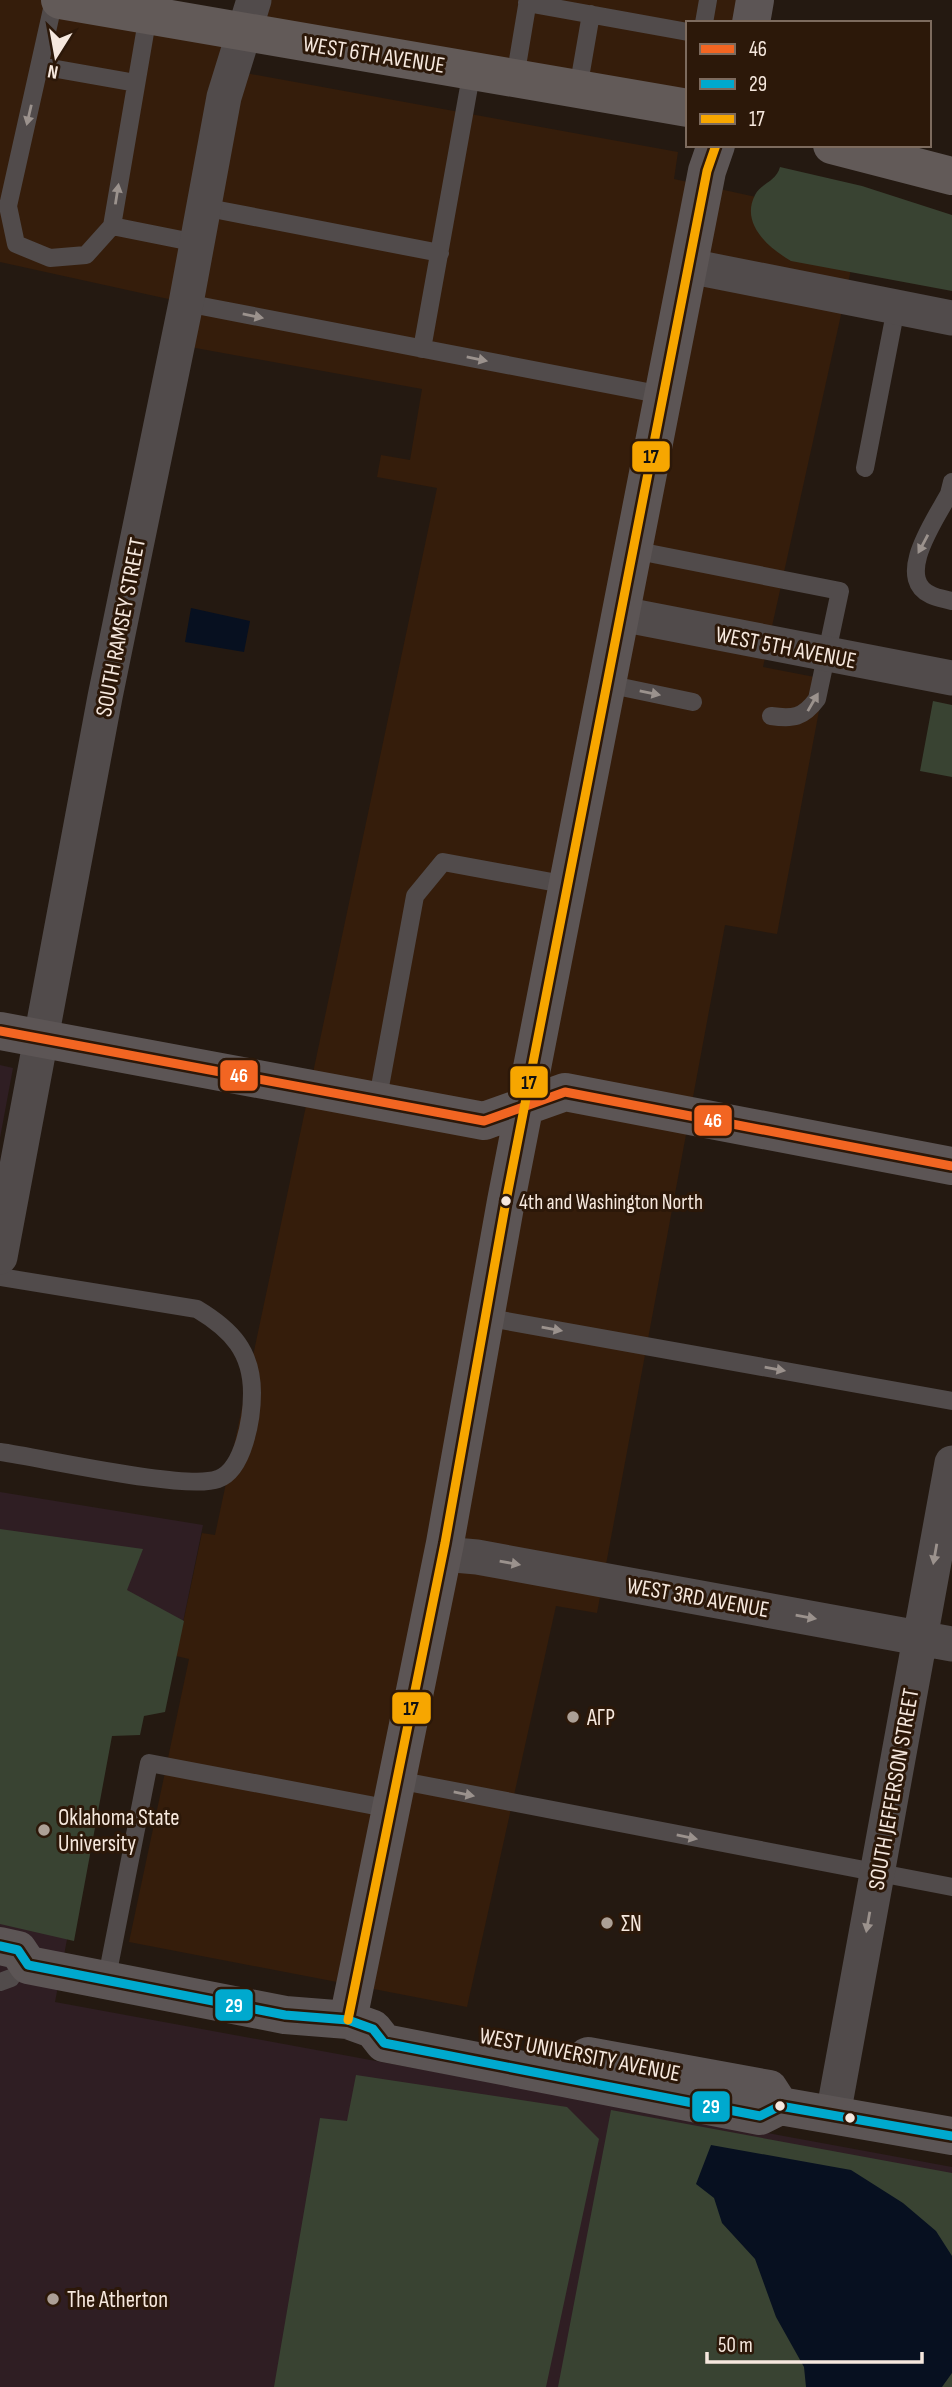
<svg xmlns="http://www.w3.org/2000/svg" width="952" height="2387" viewBox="0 0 952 2387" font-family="'Sofia Sans Condensed',sans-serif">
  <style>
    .built { fill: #351d0b }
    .education { fill: #2f1e23 }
    .green { fill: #394332 }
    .water { fill: #071020 }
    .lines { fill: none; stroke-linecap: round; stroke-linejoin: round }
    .lane { stroke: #514b4b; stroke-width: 18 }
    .street { stroke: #514b4b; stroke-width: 35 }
    .secondary { stroke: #5c5555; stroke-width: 38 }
    .highway { stroke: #625a58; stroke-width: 38 }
    .bus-1-casing { stroke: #2c1809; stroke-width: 14 }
    .bus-2-casing { stroke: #2c1809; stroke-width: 14 }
    .bus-3-casing { stroke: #2c1809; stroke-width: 14 }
    .bus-1 { stroke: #f26522; stroke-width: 9 }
    .bus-2 { stroke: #00a9ce; stroke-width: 9 }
    .bus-3 { stroke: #f7a600; stroke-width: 9 }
    .oneway { fill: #9b928d }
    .bus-dot { fill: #f6e8de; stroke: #2c1809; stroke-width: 2.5 }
    .poi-dot { fill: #aca096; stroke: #2c1809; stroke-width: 2.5 }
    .labels { text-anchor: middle; stroke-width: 6; stroke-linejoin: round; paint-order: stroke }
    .bus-label { font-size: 21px; fill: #f6e8de; stroke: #2c1809; text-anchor: start }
    .street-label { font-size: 23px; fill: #f6e8de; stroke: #2c1809 }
    .poi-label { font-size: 23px; fill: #f6e8de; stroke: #2c1809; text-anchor: start }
    .line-badge { stroke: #2c1809; stroke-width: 2.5 }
    .badge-label { font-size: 19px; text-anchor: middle; font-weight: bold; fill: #fff }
    .pale-badge-label { font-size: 19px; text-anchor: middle; font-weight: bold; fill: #111 }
  </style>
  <rect width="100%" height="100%" fill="#241911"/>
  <!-- built -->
  <path class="built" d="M0,0H48L233,34L182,302L0,262Z
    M254,0H750L744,23H688V108L247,30Z
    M229,70L678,152L674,179L862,220L763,667L825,679L777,934L725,925L597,1613L556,1606L467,2007L129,1942L189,1659L176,1656L202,1533L215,1535L437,488L377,477L381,455L410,460L422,389L179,345Z"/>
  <!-- education -->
  <path class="education" d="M0,1065L13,1068L0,1138Z
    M0,1492L203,1525L176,1656L112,1705L55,2002L952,2167V2387H0Z"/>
  <!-- green -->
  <path class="green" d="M780,167L862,186L952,215V291L791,261C769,248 740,224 755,195C761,183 776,182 780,167Z
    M933,701L952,705V777L920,771Z
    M0,1529L143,1549L127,1590L184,1621L165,1712L144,1716L140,1735L112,1736L74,1941L0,1924Z
    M356,2075L567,2107L599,2139L546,2387H274L320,2118L347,2121Z
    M611,2110L952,2173V2387H558Z"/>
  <!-- water -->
  <path class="water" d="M191,608L250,621L244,652L185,642Z
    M711,2145L851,2170L903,2203L936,2231L952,2256V2373L942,2387H806L804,2367L776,2317L755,2259L722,2223L714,2198L696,2184Z"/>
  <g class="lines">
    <!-- lane -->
    <path class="lane" d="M54,0L8,206L16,244L50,258L86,255L112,226L148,15
      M527,3L688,32
      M704,23L708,0
      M40,66L136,83
      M515,78L528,0
      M578,89L591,14
      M203,207L440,253
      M112,226L197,243
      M186,303L663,395
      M422,349L472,70
      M865,468L896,308
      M952,482L949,494C937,517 893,578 931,595C937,598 945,599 952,601
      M633,550L840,591L817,699C803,718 793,719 771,716
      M607,684L693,702
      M377,1103L415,896L443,862L568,885
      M0,1277L197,1309C232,1330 252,1352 252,1393C252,1417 244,1470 218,1479C186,1491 43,1458 0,1452
      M484,1317L952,1401
      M397,1780L952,1887
      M0,1982L11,1978
      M106,1982L149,1763L391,1809"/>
    <!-- street -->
    <path class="street" d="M689,266L952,318
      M621,614L952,678
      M0,1257L105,697L186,303L224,97L254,0
      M443,1554L477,1557L952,1644
      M833,2115L952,1463"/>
    <!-- secondary -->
    <path class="secondary" d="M751,23L755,0
      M0,1031L484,1121L565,1092L952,1166
      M0,1946L18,1950L28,1965L285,2015L348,2020L373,2029L384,2043L760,2116L780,2106L952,2136
      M348,2020L445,1543L506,1201L707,171L716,145
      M588,2056L769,2089L780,2106"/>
    <!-- highway -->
    <path class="highway" d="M60,0L688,108
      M832,145L952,176"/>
    <!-- bus-1 casing -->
    <g class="bus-1-casing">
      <path id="bus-1" d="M0,1031L484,1121L565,1092L952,1166"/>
    </g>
    <!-- bus-2 casing -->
    <g class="bus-2-casing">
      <path id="bus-2" d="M0,1946L18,1950L28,1965L285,2015L348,2020L373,2029L384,2043L760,2116L780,2106L952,2136"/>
    </g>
    <!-- bus-3 casing -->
    <g class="bus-3-casing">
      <path id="bus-3" d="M348,2020L445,1543L506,1201L707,171L716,145"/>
    </g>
    <!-- bus-1 -->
    <use href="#bus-1" class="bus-1"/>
    <!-- bus-2 -->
    <use href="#bus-2" class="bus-2"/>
    <!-- bus-3 -->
    <use href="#bus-3" class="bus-3"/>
  </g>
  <!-- one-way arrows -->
  <defs><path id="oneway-solid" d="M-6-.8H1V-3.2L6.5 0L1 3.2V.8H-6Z" transform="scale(1.75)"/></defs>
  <g class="oneway">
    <use href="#oneway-solid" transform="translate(29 115) rotate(103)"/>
    <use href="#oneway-solid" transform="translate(117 194) rotate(-81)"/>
    <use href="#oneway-solid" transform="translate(253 316) rotate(11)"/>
    <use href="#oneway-solid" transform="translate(477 359) rotate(11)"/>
    <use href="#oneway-solid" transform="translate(923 544) rotate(118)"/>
    <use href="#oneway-solid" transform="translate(650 693) rotate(11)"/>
    <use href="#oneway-solid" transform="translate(813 702) rotate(-60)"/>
    <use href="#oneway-solid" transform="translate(552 1329) rotate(10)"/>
    <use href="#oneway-solid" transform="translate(775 1369) rotate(10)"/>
    <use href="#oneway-solid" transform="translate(935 1554) rotate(100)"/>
    <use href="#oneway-solid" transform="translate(510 1563) rotate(10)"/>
    <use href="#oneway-solid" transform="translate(806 1617) rotate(10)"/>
    <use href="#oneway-solid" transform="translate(464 1794) rotate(11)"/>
    <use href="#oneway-solid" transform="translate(687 1837) rotate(11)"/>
    <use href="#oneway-solid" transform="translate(868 1922) rotate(100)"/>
  </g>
  <!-- markers -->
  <g class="bus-dot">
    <circle cx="506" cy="1201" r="6"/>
    <circle cx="780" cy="2106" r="6"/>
    <circle cx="850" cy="2118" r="6"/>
  </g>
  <g class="poi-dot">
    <circle cx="573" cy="1717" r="7"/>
    <circle cx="44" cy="1830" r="7"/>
    <circle cx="607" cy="1923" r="7"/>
    <circle cx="53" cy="2299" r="7"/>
  </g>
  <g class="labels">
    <!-- bus labels -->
    <g class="bus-label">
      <text x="519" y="1209">4th and Washington North</text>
    </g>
    <!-- street labels -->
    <g class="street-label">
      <text transform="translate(374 54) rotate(9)" y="8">WEST 6TH AVENUE</text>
      <text transform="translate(120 627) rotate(-79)" y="8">SOUTH RAMSEY STREET</text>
      <text transform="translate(786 647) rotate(11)" y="8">WEST 5TH AVENUE</text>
      <text transform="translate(698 1597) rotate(10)" y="8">WEST 3RD AVENUE</text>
      <text transform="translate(893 1789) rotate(-80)" y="8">SOUTH JEFFERSON STREET</text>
      <text transform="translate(580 2054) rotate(11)" y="8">WEST UNIVERSITY AVENUE</text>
    </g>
    <!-- poi labels -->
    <g class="poi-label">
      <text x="587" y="1725">AΓP</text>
      <text x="58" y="1825">Oklahoma State<tspan x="58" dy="26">University</tspan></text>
      <text x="621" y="1931">ΣN</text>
      <text x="67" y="2307">The Atherton</text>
    </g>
  </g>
  <g class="line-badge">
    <rect x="631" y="440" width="40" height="33" rx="7" fill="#f7a600"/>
    <rect x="219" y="1059" width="40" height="33" rx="7" fill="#f26522"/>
    <rect x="509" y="1065" width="40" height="34" rx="7" fill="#f7a600"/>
    <rect x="693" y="1104" width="40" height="33" rx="7" fill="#f26522"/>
    <rect x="391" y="1691" width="41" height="34" rx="7" fill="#f7a600"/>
    <rect x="214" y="1988" width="40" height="34" rx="7" fill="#00a9ce"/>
    <rect x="691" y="2090" width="40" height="33" rx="7" fill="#00a9ce"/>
  </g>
  <g class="badge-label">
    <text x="239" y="1082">46</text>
    <text x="713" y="1127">46</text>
    <text x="234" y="2012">29</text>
    <text x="711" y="2113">29</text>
  </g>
  <g class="pale-badge-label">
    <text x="651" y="463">17</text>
    <text x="529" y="1089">17</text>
    <text x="411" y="1715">17</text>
  </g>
  <!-- legend -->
  <rect x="686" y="21" width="245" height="126" fill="#2c1809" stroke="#7d6b5e" stroke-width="2"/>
  <rect x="700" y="44" width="35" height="10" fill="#f26522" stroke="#7d6b5e" stroke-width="2"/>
  <text x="749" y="56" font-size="21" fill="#f6e8de">46</text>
  <rect x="700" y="79" width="35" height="10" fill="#00a9ce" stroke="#7d6b5e" stroke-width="2"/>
  <text x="749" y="91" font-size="21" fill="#f6e8de">29</text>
  <rect x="700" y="114" width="35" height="10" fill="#f7a600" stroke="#7d6b5e" stroke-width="2"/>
  <text x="749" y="126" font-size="21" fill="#f6e8de">17</text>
  <!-- north arrow -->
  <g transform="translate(56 56) rotate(191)" stroke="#2c1809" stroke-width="5" paint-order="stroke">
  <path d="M0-5L12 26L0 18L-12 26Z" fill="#f6e8de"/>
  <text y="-10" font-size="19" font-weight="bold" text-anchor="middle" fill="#f6e8de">N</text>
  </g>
  <!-- scale -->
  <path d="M707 2352v10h215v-10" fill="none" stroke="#f6e8de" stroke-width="3.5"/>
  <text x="718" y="2352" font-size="21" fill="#f6e8de" stroke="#2c1809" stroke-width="5" paint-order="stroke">50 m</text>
</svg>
